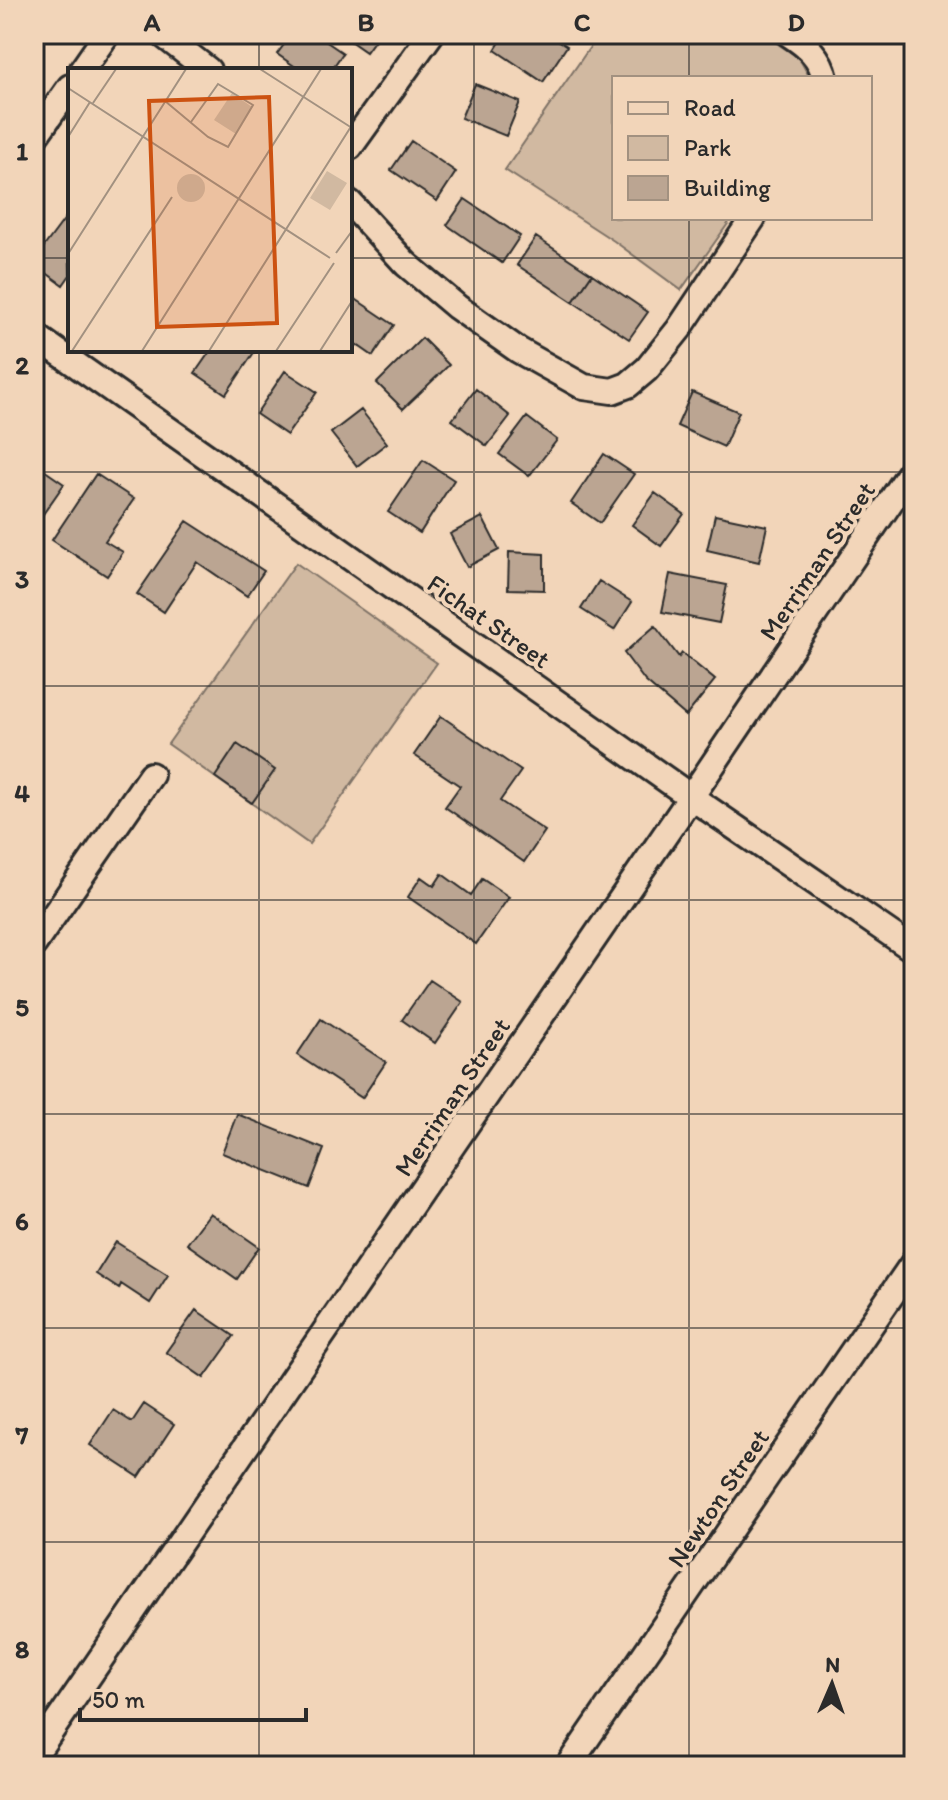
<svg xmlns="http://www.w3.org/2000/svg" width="948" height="1800" viewBox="0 0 948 1800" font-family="Itim,sans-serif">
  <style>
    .green { fill: #d1b9a1; stroke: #7e7266; stroke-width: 2 }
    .building { fill: #bba592; stroke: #2b2b2b; stroke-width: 2 }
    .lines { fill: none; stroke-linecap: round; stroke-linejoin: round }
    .minor-casing { stroke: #2b2b2b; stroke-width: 30 }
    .minor { stroke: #f2d5b9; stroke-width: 24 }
    .grid { fill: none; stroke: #2b2b2b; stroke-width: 2; stroke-opacity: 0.55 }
    .labels { text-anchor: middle; stroke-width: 8; stroke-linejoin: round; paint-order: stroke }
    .street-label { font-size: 26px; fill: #2b2b2b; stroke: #f2d5b9 }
    .inset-road { fill: none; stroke: #a29180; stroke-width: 2 }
    .view { fill: #cc5211; fill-opacity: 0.15; stroke: #cc5211; stroke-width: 4 }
    .inset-edge { fill: none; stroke: #2b2b2b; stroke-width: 4 }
    .neatline { fill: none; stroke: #2b2b2b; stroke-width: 3 }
    .grid-label { font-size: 26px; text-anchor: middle; font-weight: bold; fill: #2b2b2b }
  </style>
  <rect width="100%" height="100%" fill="#f2d5b9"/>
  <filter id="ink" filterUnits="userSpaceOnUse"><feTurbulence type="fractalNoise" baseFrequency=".0125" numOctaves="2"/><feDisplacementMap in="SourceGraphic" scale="16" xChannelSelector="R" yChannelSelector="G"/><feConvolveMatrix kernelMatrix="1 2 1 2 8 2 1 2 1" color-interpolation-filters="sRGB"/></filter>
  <g filter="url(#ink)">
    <!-- green -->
    <path class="green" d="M599,34H763L799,58L810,78H614V218H732L681,290L614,241L505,170Z
      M296,563L437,663L309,844L168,744Z"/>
    <!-- building -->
    <path class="building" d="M292,34H315L343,53L331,70H300L277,54Z
      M340,34H379L366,52Z
      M505,34H549L567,46L543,82L495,50Z
      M475,84L520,102L506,136L461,118Z
      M411,141L456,172L437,201L391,170Z
      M465,199L520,236L502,263L447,225Z
      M69,213L70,275L63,285L34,264V260Z
      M536,237L592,274L573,302L517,265Z
      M592,274L648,312L629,339L573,302Z
      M354,298L394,325L373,356L350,340V303Z
      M422,338L449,365L403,409L377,383Z
      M211,350L255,351L226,394L195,373Z
      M285,371L317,392L287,435L256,414Z
      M476,389L510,416L487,446L452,420Z
      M692,392L739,412L724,447L677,426Z
      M361,410L387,443L357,466L331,433Z
      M527,417L557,440L529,476L499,454Z
      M604,454L634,474L600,523L571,503Z
      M423,460L454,480L420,533L388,512Z
      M38,466L64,484L34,527V472Z
      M96,474L134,499L105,541L123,552L107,576L52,540Z
      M655,493L684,514L661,546L632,525Z
      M715,515L767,526L759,562L707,550Z
      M482,517L499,550L467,567L450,534Z
      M187,521L264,571L247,596L197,562L164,612L137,594Z
      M509,552L544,554V590L508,589Z
      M670,574L727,585L719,623L662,612Z
      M599,581L632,602L614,630L581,609Z
      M655,626L679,657L682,653L715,680L686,716L645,681L624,653Z
      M441,716L521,771L500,801L545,831L524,862L445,807L460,786L414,755Z
      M237,744L275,770L252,803L215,777Z
      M442,874L471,895L482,879L509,897L476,944L408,897L421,877L434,886Z
      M430,980L463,1002L435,1043L402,1020Z
      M321,1019L386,1062L362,1098L297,1055Z
      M237,1114L324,1149L309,1188L222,1153Z
      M210,1213L259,1247L237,1279L187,1244Z
      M116,1242L168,1275L150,1303L121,1284L119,1289L96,1274Z
      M196,1310L234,1336L204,1378L166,1352Z
      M144,1404L174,1424L139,1477L90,1445L113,1410L132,1422Z"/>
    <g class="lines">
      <!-- minor casing -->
      <g class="minor-casing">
        <path id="minor" d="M162,34L208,70
          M789,34C807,46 820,56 825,78
          M82,70L107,34
          M34,138L70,87
          M350,147L431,34
          M350,203L406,264L457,307L518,350L584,387L612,391L628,385L647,369L679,329L753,218
          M34,335L691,797L914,950
          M34,944L151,775
          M34,1756L691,797L914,467
          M568,1766L914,1262"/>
      </g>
      <!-- minor -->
      <use href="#minor" class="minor"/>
    </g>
  </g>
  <!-- grid -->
  <path class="grid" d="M259,34V70M474,34V1766M689,34V78M689,218V1766M34,258H70M350,258H914M259,350V1766M34,472H914M34,686H914M34,900H914M34,1114H914M34,1328H914M34,1542H914"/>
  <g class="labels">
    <!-- street labels -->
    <g class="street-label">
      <text transform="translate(817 561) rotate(-56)" y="9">Merriman Street</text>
      <text transform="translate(489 621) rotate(35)" y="9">Fichat Street</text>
      <text transform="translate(452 1097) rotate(-56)" y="9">Merriman Street</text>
      <text transform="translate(718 1498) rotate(-56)" y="9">Newton Street</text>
    </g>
  </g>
  <!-- overview -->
  <g transform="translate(68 68)">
    <rect width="284" height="284" fill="#f2d5b9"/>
    <path d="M164,25L184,39L168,66L146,52ZM259,103L279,115L262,142L242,130ZM109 120a14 14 0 1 1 28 0a14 14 0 1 1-28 0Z" fill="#d1b9a1"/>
    <path class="inset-road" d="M192,1L284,60M0,20L262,190M97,33L140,69L160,79L185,37L150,16L123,54M25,35L48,1M0,69L22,34M268,185L284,163M0,186L118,1M4,283L104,129M74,283L253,1M141,283L284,57M208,283L266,195M252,283L284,233"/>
    <path class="view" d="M201,29L209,255L89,259L81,33Z"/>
    <rect width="284" height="284" class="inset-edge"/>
  </g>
  <!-- margin -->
  <rect width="948" height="1800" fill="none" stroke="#f2d5b9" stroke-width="88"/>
  <!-- legend -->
  <rect x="612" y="76" width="260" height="144" fill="#f2d5b9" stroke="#a29180" stroke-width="2"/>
  <rect x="628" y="102" width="40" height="12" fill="#f2d5b9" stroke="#a29180" stroke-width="2"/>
  <text x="684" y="116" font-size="24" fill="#2b2b2b">Road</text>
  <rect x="628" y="136" width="40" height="24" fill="#d1b9a1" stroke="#a29180" stroke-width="2"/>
  <text x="684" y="156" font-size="24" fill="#2b2b2b">Park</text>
  <rect x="628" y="176" width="40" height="24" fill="#bba592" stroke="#a29180" stroke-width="2"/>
  <text x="684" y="196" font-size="24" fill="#2b2b2b">Building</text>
  <!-- north arrow -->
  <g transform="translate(832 1684) rotate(2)" stroke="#f2d5b9" stroke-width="6" paint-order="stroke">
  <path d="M0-6L14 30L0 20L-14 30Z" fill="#2b2b2b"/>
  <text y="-12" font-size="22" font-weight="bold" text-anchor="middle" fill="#2b2b2b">N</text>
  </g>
  <!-- scale -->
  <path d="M80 1708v12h226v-12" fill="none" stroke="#2b2b2b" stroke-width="4"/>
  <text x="92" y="1708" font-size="24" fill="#2b2b2b" stroke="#f2d5b9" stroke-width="6" paint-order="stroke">50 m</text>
  <rect x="44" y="44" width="860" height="1712" class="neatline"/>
  <g class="grid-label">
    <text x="152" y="31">A</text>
    <text x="366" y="31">B</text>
    <text x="582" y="31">C</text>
    <text x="796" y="31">D</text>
    <text x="22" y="160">1</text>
    <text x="22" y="374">2</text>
    <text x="22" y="588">3</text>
    <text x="22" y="802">4</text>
    <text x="22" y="1016">5</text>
    <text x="22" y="1230">6</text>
    <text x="22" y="1444">7</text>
    <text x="22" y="1658">8</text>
  </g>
</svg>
